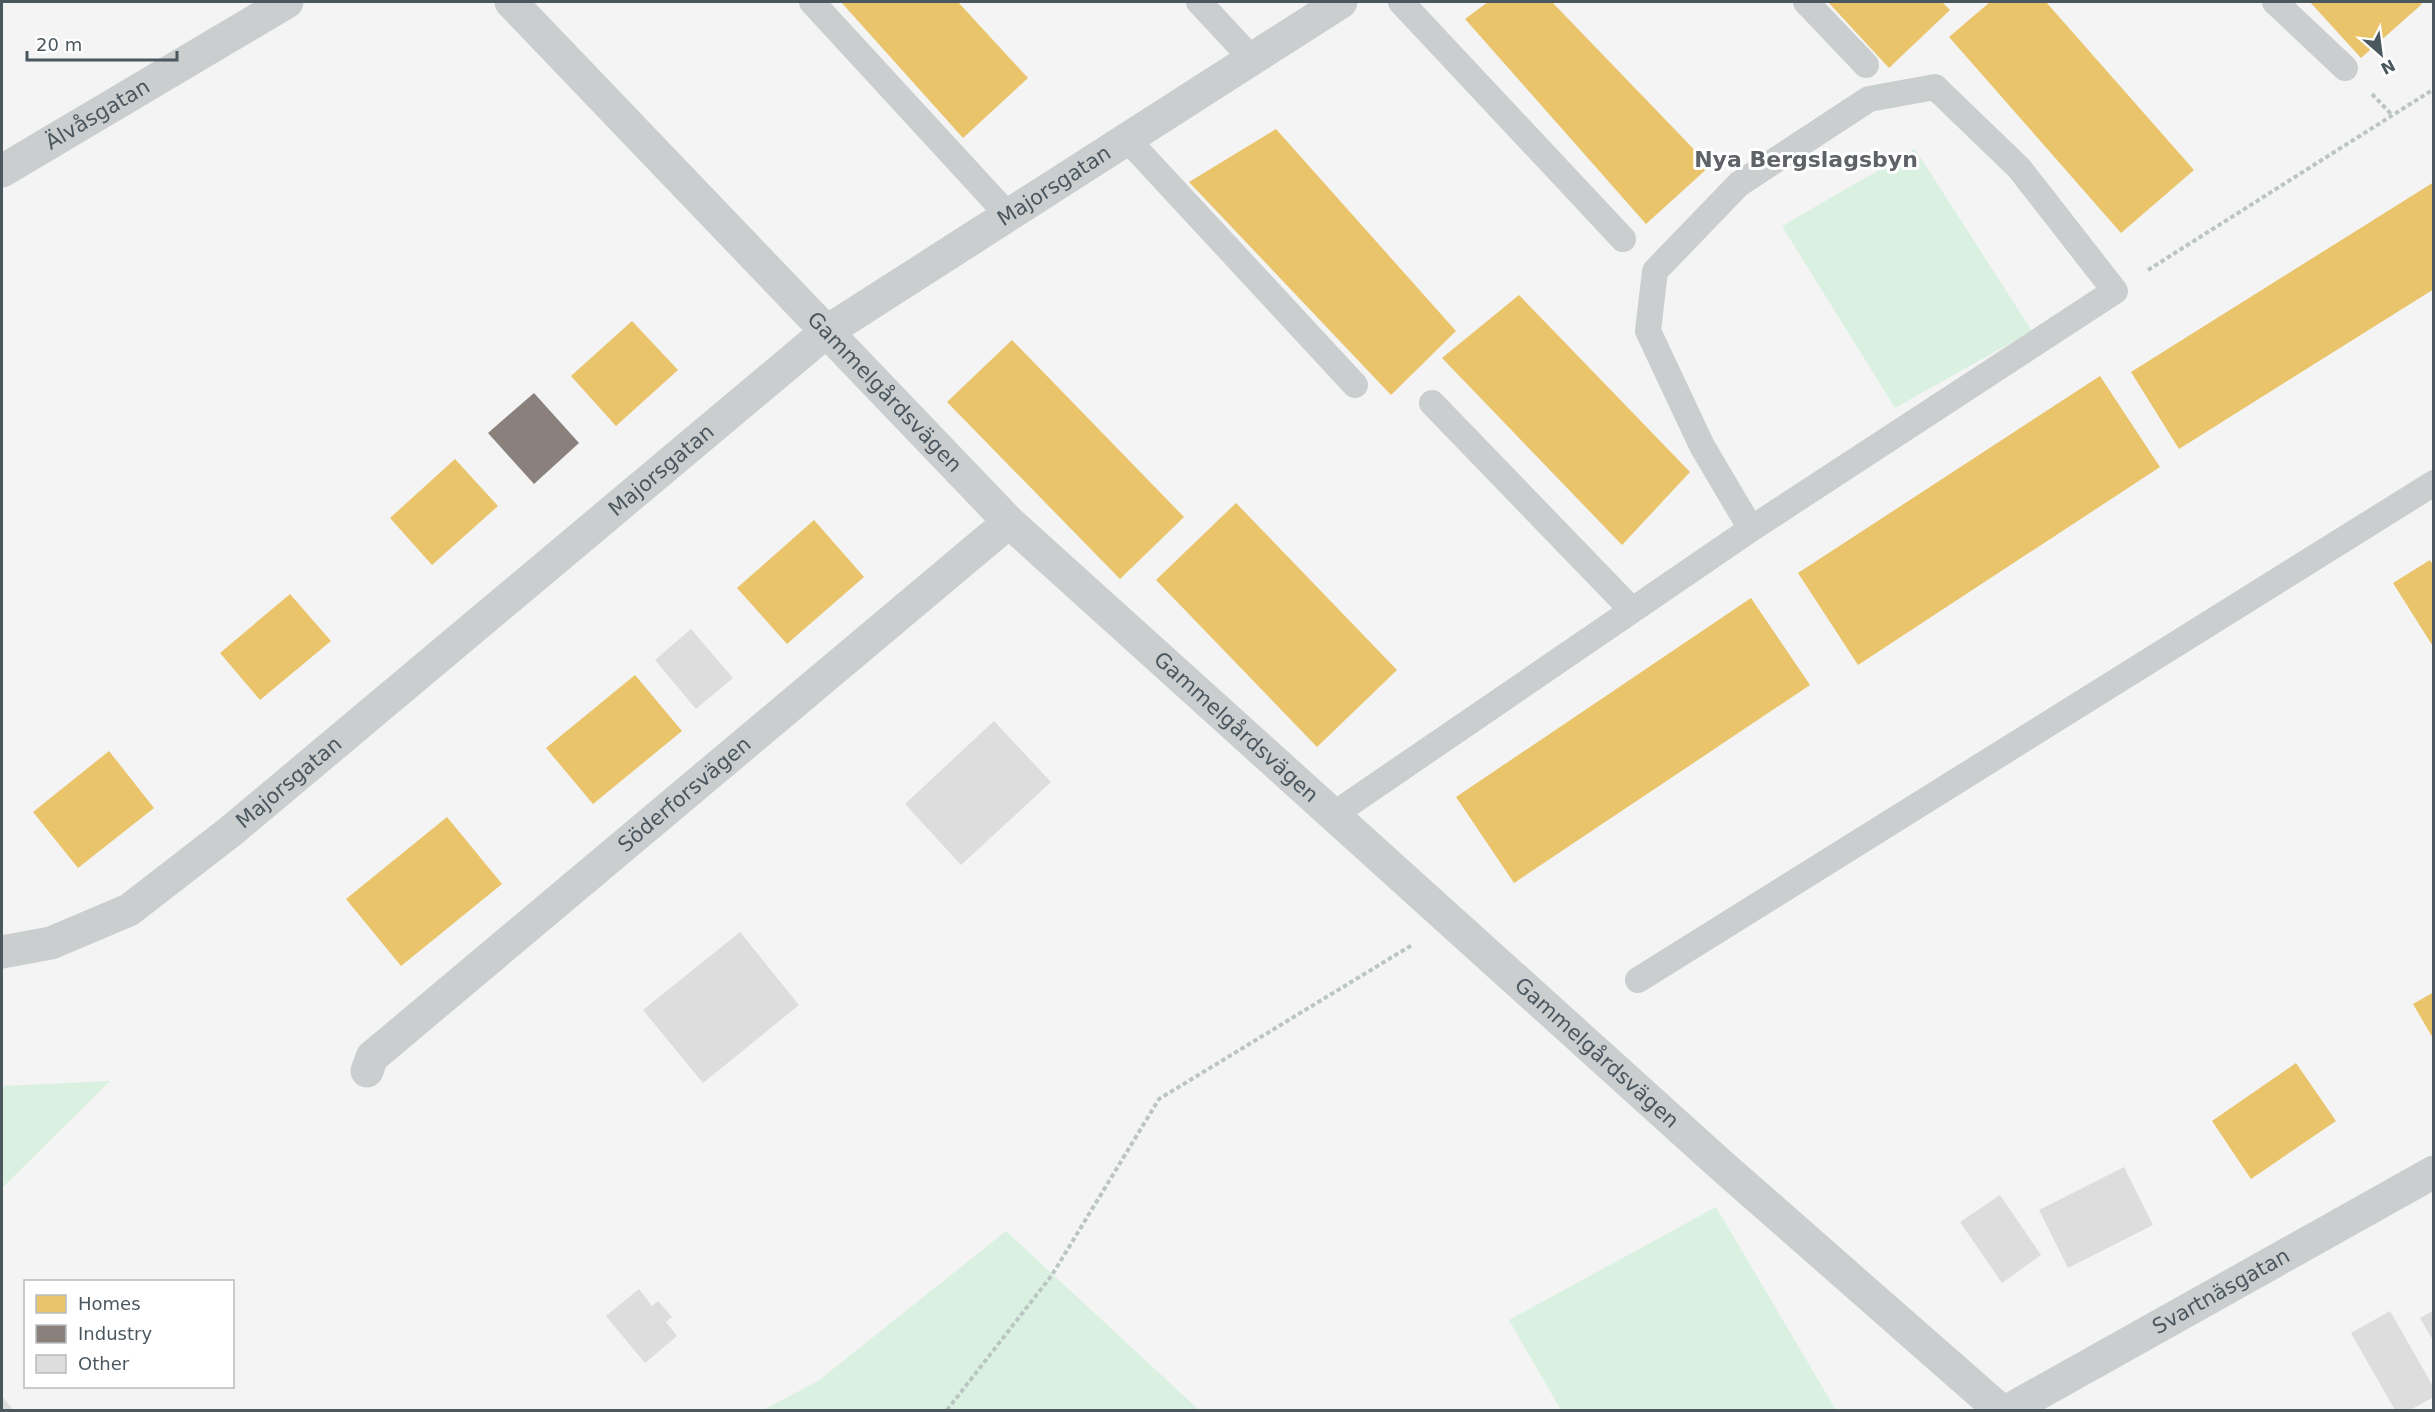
<svg xmlns="http://www.w3.org/2000/svg" width="2435" height="1412" viewBox="0 0 2435 1412" font-family="'DejaVu Sans',sans-serif">
  <style>
    .green { fill: #daf1e1 }
    .homes { fill: #e9c46a }
    .industry { fill: #8a817c }
    .building { fill: #ddddde }
    .lines { fill: none; stroke-linecap: round; stroke-linejoin: round }
    .path { stroke: #bbc5c2; stroke-width: 4; stroke-dasharray: 4.5 3; stroke-linecap: butt }
    .service { stroke: #cbcecf; stroke-width: 26 }
    .minor { stroke: #cbcecf; stroke-width: 33 }
    .labels { text-anchor: middle; stroke-width: 6; stroke-linejoin: round; paint-order: stroke }
    .street-label { font-size: 21px; fill: #4b575f; stroke: #fff }
    .neighbourhood-label { font-size: 22px; font-weight: bold; fill: #5f6367; stroke: #fff }
  </style>
  <rect width="100%" height="100%" fill="#f4f4f4"/>
  <!-- green -->
  <path class="green" d="M1915,149L2032,331L1895,408L1782,226Z
    M110,1081L2,1188V1086Z
    M1716,1207L1836,1410H1561L1509,1320Z
    M1006,1231L1199,1410H763L818,1381Z"/>
  <!-- homes -->
  <path class="homes" d="M841,2H958L1028,78L963,138Z
    M1488,2H1552L1710,166L1646,224L1465,19Z
    M1828,2H1942L1950,10L1889,68Z
    M1990,2H2046L2194,170L2121,233L1949,37Z
    M2310,2H2419L2422,4L2361,58Z
    M1276,129L1456,331L1391,395L1189,182Z
    M2434,182V289L2179,449L2131,372Z
    M1519,295L1690,472L1622,545L1442,358Z
    M632,321L678,370L616,426L571,376Z
    M1012,340L1184,517L1120,579L947,402Z
    M2100,376L2160,467L1858,665L1798,573Z
    M455,459L498,506L432,565L390,518Z
    M1236,503L1397,670L1317,747L1156,580Z
    M814,520L864,577L787,644L737,588Z
    M2430,560L2434,567V648L2393,583Z
    M290,594L331,641L260,700L220,653Z
    M1751,598L1810,685L1514,883L1456,797Z
    M635,675L682,731L593,804L546,748Z
    M109,751L154,808L78,868L33,812Z
    M447,817L502,884L401,966L346,899Z
    M2434,992V1040L2413,1004Z
    M2296,1063L2336,1121L2251,1179L2212,1121Z"/>
  <!-- industry -->
  <path class="industry" d="M534,393L579,443L534,484L488,433Z"/>
  <!-- building -->
  <path class="building" d="M691,629L733,678L696,709L655,660Z
    M994,721L1051,782L961,865L905,804Z
    M740,932L799,1005L703,1083L643,1010Z
    M2124,1167L2153,1225L2068,1268L2039,1210Z
    M2000,1195L2041,1255L2002,1283L1960,1222Z
    M639,1289L652,1306L658,1301L672,1317L666,1322L677,1336L645,1363L606,1316Z
    M2434,1310V1342L2420,1318Z
    M2390,1311L2434,1388V1397L2410,1410H2395L2351,1333Z
    M2,1396L13,1410H2Z"/>
  <g class="lines">
    <!-- path -->
    <path class="path" d="M2372,94L2392,115
      M2148,270L2434,89
      M947,1410L1052,1275L1159,1099L1412,945"/>
    <!-- service -->
    <path class="service" d="M812,2L1008,215
      M1199,2L1252,59
      M1401,2L1623,239
      M1806,2L1866,65
      M2275,2L2345,68
      M1127,139L1355,385
      M1432,403L1632,610
      M1333,815L1751,529L2115,291L2019,168L1935,87L1869,99L1739,184L1655,271L1648,331L1702,446L1751,529
      M1638,980L2434,483"/>
    <!-- minor -->
    <g class="minor">
      <path id="s1" d="M511,2L1009,522L1721,1165L2000,1410"/>
      <path id="s2" d="M2,171L287,2"/>
      <path id="s3" d="M2,952L51,943L129,910L231,831L826,332L1341,2"/>
      <path id="s4" d="M367,1071L372,1057L1009,522"/>
      <path id="s5" d="M2009,1410L2434,1172"/>
    </g>
  </g>
  <g class="labels">
    <!-- street labels -->
    <g class="street-label">
      <text dy="7" stroke="none"><textPath href="#s2" startOffset="111">Älvåsgatan</textPath></text>
      <text dy="7" stroke="none"><textPath href="#s3" startOffset="1311">Majorsgatan</textPath></text>
      <text dy="7" stroke="none"><textPath href="#s1" startOffset="540">Gammelgårdsvägen</textPath></text>
      <text dy="7" stroke="none"><textPath href="#s3" startOffset="825">Majorsgatan</textPath></text>
      <text dy="7" stroke="none"><textPath href="#s1" startOffset="1026">Gammelgårdsvägen</textPath></text>
      <text dy="7" stroke="none"><textPath href="#s3" startOffset="339">Majorsgatan</textPath></text>
      <text dy="7" stroke="none"><textPath href="#s4" startOffset="423">Söderforsvägen</textPath></text>
      <text dy="7" stroke="none"><textPath href="#s1" startOffset="1512">Gammelgårdsvägen</textPath></text>
      <text dy="7" stroke="none"><textPath href="#s5" startOffset="243">Svartnäsgatan</textPath></text>
    </g>
    <!-- neighbourhood labels -->
    <g class="neighbourhood-label">
      <text x="1806" y="167">Nya Bergslagsbyn</text>
    </g>
  </g>
  <!-- border -->
  <rect width="2435" height="1412" fill="none" stroke="#4b575f" stroke-width="6"/>
  <!-- legend -->
  <rect x="24" y="1280" width="210" height="108" fill="#ffffff" stroke="#b7bcbf" stroke-width="1.5"/>
  <rect x="36" y="1295" width="30" height="18" fill="#e9c46a" stroke="#b7bcbf" stroke-width="1.5"/>
  <text x="78" y="1310" font-size="18" fill="#4b575f">Homes</text>
  <rect x="36" y="1325" width="30" height="18" fill="#8a817c" stroke="#b7bcbf" stroke-width="1.5"/>
  <text x="78" y="1340" font-size="18" fill="#4b575f">Industry</text>
  <rect x="36" y="1355" width="30" height="18" fill="#ddddde" stroke="#b7bcbf" stroke-width="1.5"/>
  <text x="78" y="1370" font-size="18" fill="#4b575f">Other</text>
  <!-- north arrow -->
  <g transform="translate(2381 54) rotate(152)" stroke="#ffffff" stroke-width="4.5" paint-order="stroke">
  <path d="M0-4.5L10 22L0 15L-10 22Z" fill="#4b575f"/>
  <text y="-9" font-size="16" font-weight="bold" text-anchor="middle" fill="#4b575f">N</text>
  </g>
  <!-- scale -->
  <path d="M27 51v9h150v-9" fill="none" stroke="#4b575f" stroke-width="3"/>
  <text x="36" y="51" font-size="18" fill="#4b575f" stroke="#ffffff" stroke-width="4.5" paint-order="stroke">20 m</text>
</svg>
